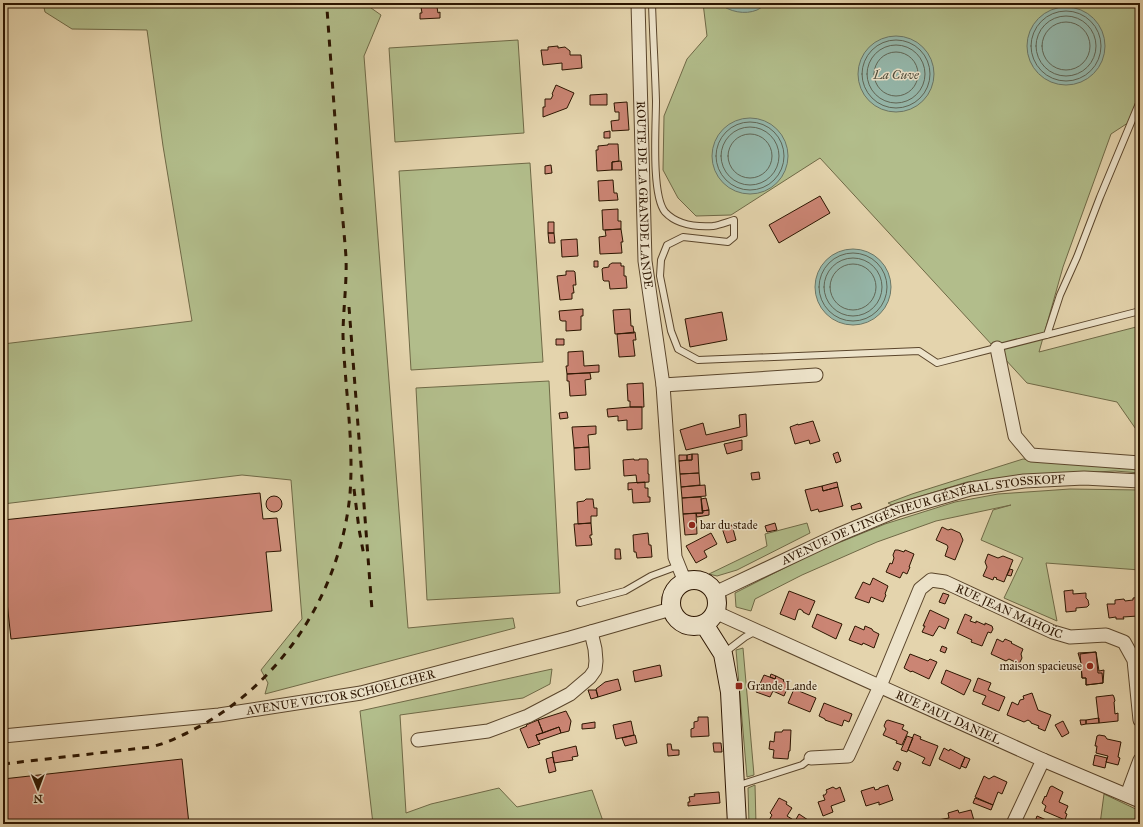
<svg xmlns="http://www.w3.org/2000/svg" width="1143" height="827" viewBox="0 0 1143 827" font-family="'IM FELL Great Primer',serif">
  <style>
    .green { fill: #b2bd8b; stroke: #6f6946 }
    .water { fill: #95b8ac; stroke: #6b7767 }
    .lines { fill: none; stroke-linecap: round; stroke-linejoin: round }
    .shore { stroke: #606656; stroke-width: 1 }
    .building { fill: #cb8574; stroke: #2c1500 }
    .lane-casing { stroke: #5a452b; stroke-width: 8 }
    .street-casing { stroke: #5a452b; stroke-width: 15 }
    .secondary-casing { stroke: #2c1500; stroke-width: 20 }
    .lane { stroke: #ede3ca; stroke-width: 6 }
    .street { stroke: #ede3ca; stroke-width: 13 }
    .secondary { stroke: #ede3ca; stroke-width: 18 }
    .rail { stroke: #2c1500; stroke-width: 3; stroke-dasharray: 7 7; stroke-linecap: butt }
    .poi-dot { fill: #8f2418; stroke: #ede3ca; stroke-width: 1.5 }
    .labels { text-anchor: middle; stroke-width: 3; stroke-linejoin: round; paint-order: stroke }
    .street-label { font-size: 12px; fill: #2c1500; stroke: #ede3ca }
    .poi-label { font-size: 12px; fill: #2c1500; stroke: #ede3ca; text-anchor: start }
    .water-label { font-size: 13px; font-style: italic; fill: #514e3c; stroke: #ede3ca }
  </style>
  <rect width="100%" height="100%" fill="#e4d4ad"/>
  <filter id="stains"><feTurbulence type="fractalNoise" baseFrequency=".005" numOctaves="4"/><feColorMatrix values="0 0 0 0 .2 0 0 0 0 .09 0 0 0 0 .02 0 0 0 .5 -.17"/></filter>
  <radialGradient id="worn" r=".72"><stop offset=".6" stop-color="#630" stop-opacity="0"/><stop offset="1" stop-color="#630" stop-opacity=".3"/></radialGradient>
  <!-- green -->
  <path class="green" d="M43,3H364L381,15L364,56L408,628L513,618L515,628L265,694L268,683L261,670L302,619L291,480L242,475L3,504V344L192,321L163,146L147,30L72,29L45,12Z
    M703,3H1140V115L1111,134L1063,267L1039,352L1140,326V435L1117,402L1027,383L820,158L731,215L696,216L678,198L663,170L664,116L687,59L707,36Z
    M518,40L524,133L395,142L389,48Z
    M530,163L543,362L411,370L399,171Z
    M549,381L560,593L427,600L416,388Z
    M1023,459L1140,469V473L1115,471L1035,475L967,482L892,505L888,503L912,494Z
    M1070,489L1140,490V570L1046,563L1057,621L1004,598L1023,558L981,540L993,510L1011,505L936,521L877,542L802,575L755,599L751,611L736,607L735,593L816,552L885,524L955,502L998,494Z
    M807,523L810,533L737,570L717,576L709,574L767,546L765,534Z
    M743,648L754,775L747,777L736,650Z
    M552,669L550,684L523,698L400,715L406,813L431,804L499,788L517,807L592,790L604,824H373L360,711Z
    M755,785L756,824H749L748,788Z
    M1104,794L1140,811V824H1100Z"/>
  <!-- water -->
  <path class="water" d="M719,3H768C765,5 761,8 757,10C745,15 729,12 719,3Z
    M1027 46a39 39 0 1 1 78 0a39 39 0 1 1-78 0Z
    M858 74a38 38 0 1 1 76 0a38 38 0 1 1-76 0Z
    M712 156a38 38 0 1 1 76 0a38 38 0 1 1-76 0Z
    M815 287a38 38 0 1 1 76 0a38 38 0 1 1-76 0Z"/>
  <g class="lines">
    <!-- shore -->
    <path class="shore" d="M1031 46a35 35 0 1 1 70 0a35 35 0 1 1-70 0Z
      M1036 46a30 30 0 1 1 60 0a30 30 0 1 1-60 0Z
      M1042 46a24 24 0 1 1 48 0a24 24 0 1 1-48 0Z
      M862 74a34 34 0 1 1 68 0a34 34 0 1 1-68 0Z
      M867 74a29 29 0 1 1 58 0a29 29 0 1 1-58 0Z
      M874 74a22 22 0 1 1 44 0a22 22 0 1 1-44 0Z
      M716 156a34 34 0 1 1 68 0a34 34 0 1 1-68 0Z
      M721 156a29 29 0 1 1 58 0a29 29 0 1 1-58 0Z
      M728 156a22 22 0 1 1 44 0a22 22 0 1 1-44 0Z
      M819 287a34 34 0 1 1 68 0a34 34 0 1 1-68 0Z
      M824 287a29 29 0 1 1 58 0a29 29 0 1 1-58 0Z
      M830 287a23 23 0 1 1 46 0a23 23 0 1 1-46 0Z"/>
  </g>
  <!-- building -->
  <path class="building" d="M419,3H439V7H437L438,13L440,12V18L420,19V13H422L421,7H420Z
    M618,3H626V5H619Z
    M558,46V48L565,47L570,51V55H581L582,68L562,70V63L543,65L541,50H548V47Z
    M556,85L574,93L567,108L543,117V107H545V99H551L553,95L552,94Z
    M607,94V105H590V95Z
    M627,102L629,130L612,131L611,121L619,120V112H615L614,103Z
    M610,131V138H604V132Z
    M608,144H618L619,161L612,162V170L597,171L596,150H598V146L608,145Z
    M621,161L622,170H612V162Z
    M551,165L552,173L545,174V166Z
    M613,180L614,193H617L618,200L599,201L598,181Z
    M820,196L830,213L779,243L769,225Z
    M618,209V221H621V229L603,230L602,210Z
    M548,222H554V233H548Z
    M621,229L623,242H621L622,253L600,254L599,237L606,236L605,230Z
    M548,233H554L555,243H549Z
    M577,239L578,256L562,257L561,240Z
    M594,261H598V267H594Z
    M612,263H621V266H624V276H626L627,288L610,289L609,281H604L603,280L602,269L603,268L609,267V265Z
    M566,271H574L575,272L576,285H573L574,293H572V299L560,300L557,276L566,275Z
    M583,309V316H581V330L566,331V321H562L560,320L559,311Z
    M630,309L631,326H633L634,333L615,334L613,310Z
    M722,312L727,340L690,347L685,319Z
    M635,332L636,340H633L635,356L619,357L617,334Z
    M556,339H564V345H556Z
    M583,351L584,366L599,365V372L567,374L566,366H568V352Z
    M590,373L591,379L585,380L586,395L570,396L569,381H567V374Z
    M643,383L644,407H630V401H628L627,384Z
    M630,407H642V429L627,430V420L618,421V416L608,417L607,409Z
    M567,412L568,418L560,419L559,413Z
    M746,414L747,436L686,450L680,430L703,423L706,435L740,427L739,415Z
    M813,421L820,441L810,444L809,440L795,444L790,427L798,424V425Z
    M596,426V434L588,435L589,447L574,448L572,427Z
    M742,440V450L727,454L724,444Z
    M589,447L590,469L575,470L574,448Z
    M838,452L841,461L836,463L833,454Z
    M692,454H698L699,473L680,474L679,461L692,460Z
    M692,454V460H687V455Z
    M679,455H687V460L679,461Z
    M634,459V460H639V459H647L648,461V474H649V482L637,483L636,475L624,476L623,460Z
    M759,472L760,479L752,480L751,473Z
    M699,473L700,485L681,487L680,474Z
    M645,482V488H648V497H650V502L633,503L632,489L628,490V483Z
    M837,482L838,487L823,491L822,486Z
    M705,485L706,496L682,498L681,487Z
    M822,486L823,491L838,487L843,506L819,512L818,509L811,511L805,490Z
    M260,493L263,519L277,518L281,551L266,552L272,611L11,639L3,565V520Z
    M266 504a8 8 0 1 1 16 0a8 8 0 1 1-16 0Z
    M701,497L703,513L683,514L682,498Z
    M706,498L709,510L702,511L701,499Z
    M586,499H593L594,508H597V516H591V523L578,524L577,502L584,501Z
    M860,503L862,508L852,510L851,506Z
    M709,510V515L697,517L696,513H703L702,511Z
    M696,513L697,534L685,535L683,514Z
    M591,523L592,535H590V538H591L592,545L576,546L574,524Z
    M775,523L777,530L767,532L765,526Z
    M732,525L736,540L727,543L722,528Z
    M942,527L948,530L951,529L960,533L963,540L955,560L945,556L948,547L947,545L936,540Z
    M648,533L649,545H651L652,557L637,558L636,552H634L633,535Z
    M711,533L717,544L704,551L707,557L696,563L686,546Z
    M615,549H620L621,559H615Z
    M895,550H898L904,552L905,550L914,554L909,567H910L907,574L903,572L900,578L886,572L890,563L892,564L894,558L893,555Z
    M988,554L998,558L1003,556L1013,560L1004,582L996,579L997,578L994,577L993,580L983,576L987,567L985,562Z
    M1010,569L1013,570L1011,576L1007,575Z
    M873,578L888,586L885,594L886,595L883,602L871,597L869,603L855,598L863,582L870,585Z
    M1073,590V594L1086,593V598L1088,600L1089,605L1087,607L1076,608V611L1066,612L1064,591Z
    M789,591L815,601L809,615L803,612V611L800,609L798,610L795,620L780,614Z
    M943,593L949,595L945,604L939,602Z
    M1140,597V607H1137L1138,616L1123,617L1124,619H1116V617L1109,618L1107,604H1115V600L1124,599L1125,601L1133,600V598Z
    M930,610L949,619L945,629L939,626L933,636L922,632L925,626H923Z
    M817,614L842,624L836,639L812,627Z
    M965,614L972,617L970,621L976,623V621L985,625V623L992,626L993,629L991,633L988,632L982,646L971,642L972,640L957,633Z
    M855,626L864,630L865,626L872,629L873,631L879,634L874,648L863,643L862,645L849,640Z
    M997,639L1003,642L1005,639L1012,642L1011,643L1023,649L1021,654L1022,658L1019,664L1009,659L1006,661L991,654Z
    M942,646L947,648L945,653L940,651Z
    M1096,652L1098,673H1102L1103,683L1086,685V678H1082L1080,654Z
    M1096,652L1099,671L1104,670L1103,683L1086,685V678H1082L1081,663L1078,653Z
    M910,654L928,661L930,659L937,662L929,679L912,671L911,672L904,668Z
    M660,665L662,676L635,682L633,671Z
    M946,670L971,680L964,695L941,683Z
    M771,674L776,676L775,679L770,677Z
    M764,675L775,679L776,676L784,680L783,681L789,684L784,696L773,691L770,697L756,692Z
    M978,678L991,683L988,690L1005,697L999,711L982,704L986,696L973,691Z
    M618,679L621,690L598,697L596,689L605,682Z
    M794,689L816,698L810,712L788,703Z
    M588,690H596L598,697L591,699Z
    M1032,693L1038,710L1051,715L1045,731L1038,728L1039,726L1031,723V722L1028,720L1024,722L1007,715L1012,702L1018,705L1020,700L1024,699L1023,696Z
    M1113,695L1114,697L1115,701L1114,702L1115,714L1118,713V721L1099,723L1096,697Z
    M824,703L852,714L849,722L844,720L842,726L825,720V719L819,716Z
    M566,711L571,721L569,731L561,733L559,727L543,733L538,720Z
    M698,717H708L709,736L691,737V729L694,728V722L698,721Z
    M1099,718V723L1086,724V720Z
    M538,720L543,733L536,735L540,744L528,748L520,729L527,726L526,725Z
    M888,720L904,725L902,729L908,732L902,745L896,743L897,741L883,735L886,729L884,726L886,721Z
    M1080,720H1086V724L1081,725Z
    M631,721L634,735L616,739L613,725Z
    M1063,721L1069,733L1062,737L1055,725Z
    M595,722V728L582,729V724Z
    M559,727L561,733L538,741L536,735Z
    M783,730H791L790,751H789L788,759L773,758L774,750L769,749L770,741L774,742L775,732H782Z
    M914,734L921,737L920,739L938,746L930,766L922,763L925,758L908,750Z
    M635,735L637,743L625,746L622,738Z
    M1099,735L1105,736L1107,739L1121,742L1118,757L1120,758L1118,765L1106,762L1108,756L1096,753L1097,746H1095L1097,736Z
    M907,736L913,738L907,752L901,750Z
    M713,743H721L722,752H714Z
    M667,744H671L672,750H679V755L668,756Z
    M576,746L578,756L572,757L573,760L554,763L552,752Z
    M944,748L949,751L950,749L965,757L960,769L939,759Z
    M1095,755L1107,758L1105,768L1093,765Z
    M553,757L556,771L549,773L546,759Z
    M965,757L970,759L966,768L961,766Z
    M182,759L189,824H3V779Z
    M897,761L901,763L898,771L893,769Z
    M984,776L989,779L994,776L1007,782L1002,794L998,792L993,805L975,797Z
    M888,785L893,800L879,805V802L866,806L861,791L874,787L875,790L879,789V788Z
    M1052,786L1063,792L1059,802L1068,806L1065,813L1067,814L1065,820L1044,811L1046,806L1042,803L1045,796L1046,797L1050,787Z
    M833,787L836,789L840,787L845,801L831,806L833,812L823,816L818,802L825,800L823,795H825L827,792L826,790Z
    M719,792L720,803L688,806V802H690L689,797L695,796L694,794Z
    M779,798L787,802L786,804L792,808L787,816L795,821L799,814L811,822L810,824H767L772,815L770,813Z
    M975,798L993,805L991,810L973,803Z
    M958,810L959,813L971,810L975,824H939L938,820L949,818L948,813Z
    M1037,816L1051,822V824H1034Z"/>
  <g class="lines">
    <!-- lane casing -->
    <g class="lane-casing">
      <path id="lane" d="M652,3C653,36 655,68 656,101C656,124 651,195 665,212C677,225 697,227 713,226C720,225 727,222 734,220V237L728,242L683,237L667,245L661,260L660,276L671,331L678,349L698,360L919,351L937,363L1140,311
        M1047,335L1060,295L1077,257L1100,197L1140,101
        M580,603L625,591L651,576L678,566
        M724,653L745,637L756,631
        M736,786L802,765L811,758"/>
    </g>
    <!-- street casing -->
    <g class="street-casing">
      <g id="street">
        <path id="s1" d="M638,3L645,261L663,385L675,557L685,582"/>
        <path d="M997,348L1015,436L1031,455L1140,463"/>
        <path d="M663,385L816,375"/>
        <path id="s2" d="M715,593L838,535L898,510L970,489L1024,481L1084,478L1140,481"/>
        <path id="s3" d="M715,612L1043,760L1140,801"/>
        <path id="s4" d="M3,736L219,715L361,693L570,638L671,609"/>
        <path d="M418,740L488,731L528,716L570,694L590,677L595,670L596,661L595,649L591,632"/>
        <path id="s5" d="M811,758L848,756L880,686L920,589L931,580L945,582L1053,632L1070,637L1106,635L1124,642L1134,660L1140,720"/>
        <path d="M1127,795L1140,760"/>
        <path d="M1013,824L1043,760"/>
      </g>
    </g>
    <!-- secondary casing -->
    <g class="secondary-casing">
      <path id="secondary" d="M671 603a23 23 0 1 1 46 0a23 23 0 1 1-46 0Z
        M704,624L723,654L730,692L737,824"/>
    </g>
    <!-- lane -->
    <use href="#lane" class="lane"/>
    <!-- street -->
    <use href="#street" class="street"/>
    <!-- secondary -->
    <use href="#secondary" class="secondary"/>
    <!-- rail -->
    <path class="rail" d="M349,307L372,610
      M354,489L359,529L364,556
      M3,764L151,747C171,742 187,733 204,724C287,676 341,588 350,494C354,441 345,389 343,336C343,310 347,284 346,257C344,230 341,202 339,175C335,119 331,64 327,9"/>
  </g>
  <!-- markers -->
  <g class="poi-dot">
    <circle cx="692" cy="525" r="4"/>
    <circle cx="1090" cy="666" r="4"/>
    <rect x="735" y="682" width="8" height="8" rx="2"/>
  </g>
  <g class="labels">
    <!-- street labels -->
    <g class="street-label">
      <text dy="4" stroke="none"><textPath href="#s1" startOffset="192">ROUTE DE LA GRANDE LANDE</textPath></text>
      <text dy="4" stroke="none"><textPath href="#s2" startOffset="223">AVENUE DE L'INGÉNIEUR GÉNÉRAL STOSSKOPF</textPath></text>
      <text dy="4" stroke="none"><textPath href="#s5" startOffset="318">RUE JEAN MAHOÏC</textPath></text>
      <text dy="4" stroke="none"><textPath href="#s4" startOffset="341">AVENUE VICTOR SCHOELCHER</textPath></text>
      <text dy="4" stroke="none"><textPath href="#s3" startOffset="256">RUE PAUL DANIEL</textPath></text>
    </g>
    <!-- poi labels -->
    <g class="poi-label">
      <text x="700" y="529">bar du stade</text>
      <text x="1082" y="670" text-anchor="end">maison spacieuse</text>
      <text x="747" y="690">Grande Lande</text>
    </g>
    <!-- water labels -->
    <g class="water-label">
      <text x="896" y="79">La Cuve</text>
    </g>
  </g>
  <!-- margin -->
  <rect width="1143" height="827" fill="none" stroke="#e4d4ad" stroke-width="16"/>
  <rect x="4" y="4" width="1135" height="819" fill="none" stroke="#2c1500" stroke-width="2"/>
  <rect x="8" y="8" width="1127" height="811" fill="none" stroke="#2c1500"/>
  <!-- north arrow -->
  <g transform="translate(38 789) rotate(179)" stroke="#ede3ca" stroke-width="3" paint-order="stroke">
  <path d="M0-3L7 15L0 10L-7 15Z" fill="#2c1500"/>
  <text y="-6" font-size="11" font-weight="bold" text-anchor="middle" fill="#2c1500">N</text>
  </g>
  <rect width="100%" height="100%" filter="url(#stains)"/>
  <rect width="100%" height="100%" fill="url(#worn)"/>
</svg>
